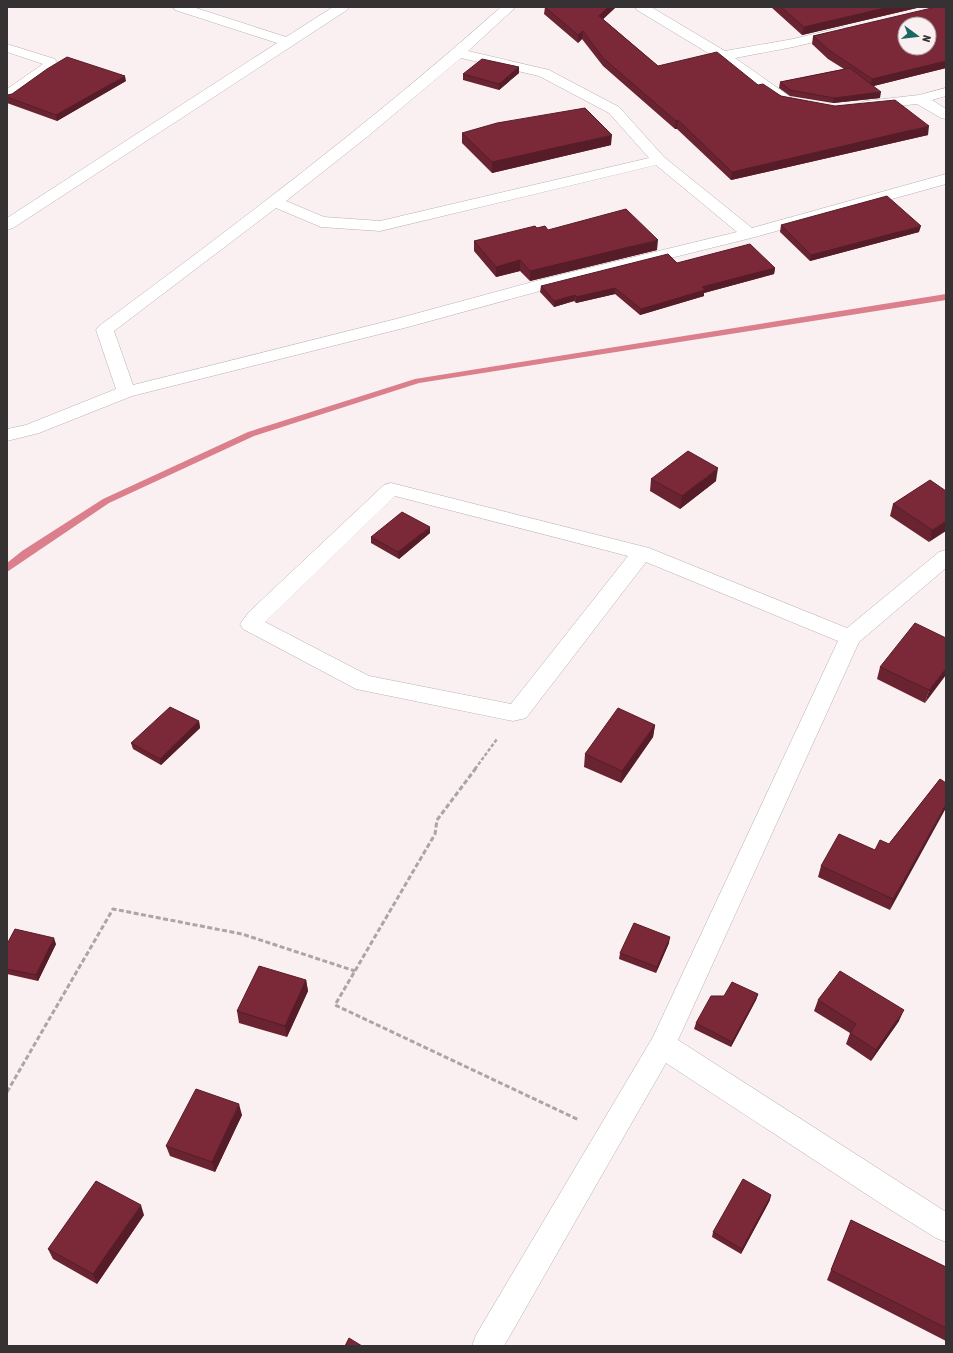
<svg xmlns="http://www.w3.org/2000/svg" width="953" height="1353" viewBox="0 0 953 1353" font-family="'Asap Condensed',sans-serif">
  <style>
    .lines { fill: none; stroke-linecap: round; stroke-linejoin: round }
    .stream { fill: #da7f8b; fill-rule: evenodd }
    .minor-casing { stroke: #b9b0b1; stroke-width: 1 }
    .path-far1 { stroke: #aca4a5; stroke-width: 2.5; stroke-dasharray: 3.5 2; stroke-linecap: butt }
    .path { stroke: #aca4a5; stroke-width: 3; stroke-dasharray: 5 2.5; stroke-linecap: butt }
    .minor { fill: #fff; fill-rule: evenodd }
    .wall { fill: #6a2331 }
    .shaded-wall { fill: #561d28 }
    .building { fill: #7b2939; stroke: #561d28; fill-rule: evenodd }
  </style>
  <rect width="100%" height="100%" fill="#faf0f1"/>
  <g class="lines">
    <!-- stream -->
    <path class="stream" d="M946,294V300L419,383L254,436L109,503L7,572V563L22,551L103,499L248,432L415,379Z"/>
    <!-- minor casing -->
    <g class="minor-casing">
      <path id="minor" d="M173,7H193L286,37L333,7H349L347,10L13,228L7,230V218L277,43L175,10Z
        M501,7H516L468,51L549,70L619,107L664,157L752,228L946,174V184L755,237L558,286L408,327L132,396L39,433L7,441V429L26,425L116,389L96,330L99,326C237,224 373,121 501,7ZM461,58L539,76L609,113L649,158L380,221L324,217L286,201L367,137ZM656,165L737,232L547,278L396,319L133,385L114,331L276,208L321,227L380,231Z
        M635,7H651L725,51L793,39L843,27L848,28L850,31L848,34L793,47L735,58L792,98L794,101L792,104L787,105L782,104L718,59L637,10Z
        M7,44L55,59L58,65L12,99L7,100V89L43,64L7,52Z
        M946,88V96L932,100L946,109V119L941,118L917,104L866,109L861,108L859,105L861,102L866,101L919,95Z
        M391,483L649,548L847,628L939,552L946,550V568L859,642L678,1040L946,1212V1242L936,1238L883,1205L666,1063L504,1346H472L476,1335L653,1037L838,641L646,562L526,718L513,721L356,689L243,629L240,624L249,612L384,485ZM395,496L628,556L511,704L369,676L265,622Z"/>
    </g>
    <!-- path-far1 -->
    <path class="path-far1" d="M475,769L497,739"/>
    <!-- path -->
    <path class="path" d="M476,768L437,820L435,834L335,1005L579,1120
      M7,1092L113,909L242,934L355,971"/>
    <!-- minor -->
    <use href="#minor" class="minor"/>
  </g>
  <!-- wall -->
  <path class="wall" d="M545,7H616L603,19L658,66L758,85L781,96L928,135L731,180L677,129H675L603,66L582,39L578,43L544,14Z
    M771,7H921L802,35Z
    M946,7V68L873,86L880,98L833,103L790,96L779,88L780,82L844,69L828,59L812,44L813,36Z
    M519,67V73L499,90L463,80V74Z
    M126,81L57,121L7,103V95Z
    M462,133L611,145L492,173L462,143Z
    M781,225L919,232L810,261L780,232Z
    M537,228L548,230L657,250L530,281L520,271L496,277L474,251V241Z
    M677,263L775,268L774,274L704,293V296L640,315L615,294L576,303L574,301L554,307L540,292L541,286Z
    M651,479L716,481L680,509L650,491Z
    M946,491L929,542L890,516L893,504Z
    M430,533L399,559L371,543V537Z
    M946,638L925,703L877,679L880,667Z
    M199,721L200,728L161,765L133,749L131,743Z
    M655,725L653,737L621,783L584,767L585,754Z
    M940,779L890,910L818,877L821,866L875,850L889,844Z
    M669,943L656,973L619,959L620,953Z
    M7,944H56L38,981L7,974Z
    M306,980L308,991L287,1037L239,1023L237,1011Z
    M758,994L756,1000L731,1047L694,1029L696,1023L724,996Z
    M818,1000L899,1021L871,1061L846,1044L850,1033L814,1011Z
    M242,1115L215,1172L170,1156L166,1146Z
    M770,1200L741,1254L712,1237L713,1232Z
    M144,1215L97,1284L53,1259L48,1249Z
    M851,1220L946,1267V1341L827,1280Z"/>
  <!-- shaded-wall -->
  <path class="shaded-wall" d="M608,7H616L598,24L599,16Z
    M889,7H921L802,35L804,27Z
    M583,31L582,39L578,43V35Z
    M946,61V68L870,87L872,79Z
    M519,67V73L499,90V84Z
    M125,76L126,81L57,121L56,115Z
    M881,92L880,98L833,103L834,98Z
    M678,120L677,129H675L676,121Z
    M929,126L928,135L731,180L732,172Z
    M612,135L611,145L492,173V162Z
    M921,226L919,232L810,261L811,255Z
    M658,240L657,250L530,281V271Z
    M520,260V271L496,277V267Z
    M775,268L774,274L704,293V296L640,315L641,309L702,287Z
    M615,288V294L576,303V297Z
    M575,295L574,301L554,307V301Z
    M718,468L716,481L680,509L682,496Z
    M946,521V531L929,542L932,530Z
    M430,527V533L399,559L398,552Z
    M946,668V675L925,703L929,690Z
    M199,721L200,728L161,765L160,759Z
    M655,725L653,737L621,783L622,771Z
    M946,804V808L890,910L893,899Z
    M670,937L669,943L656,973L657,967Z
    M54,938L56,944L38,981L36,975Z
    M306,980L308,991L287,1037L285,1026Z
    M758,994L756,1000L731,1047L732,1042Z
    M904,1010L899,1021L871,1061L876,1050Z
    M239,1104L242,1115L215,1172L212,1162Z
    M771,1195L770,1200L741,1254L742,1249Z
    M141,1205L144,1215L97,1284L93,1274Z"/>
  <!-- building -->
  <path class="building" d="M545,7H608L599,16L658,66L717,52L758,85L763,84L781,96L835,106L895,100L929,126L732,172L678,120L676,121L603,58L583,31L578,35Z
    M781,7H889L804,27Z
    M936,7H946V61L872,79L829,50L813,36ZM905,24H929V48H905Z
    M67,57L125,76L56,115L7,97V95L12,94L47,69Z
    M482,59L519,67L499,84L463,74Z
    M850,68L881,92L834,98L790,90L780,82Z
    M585,108L612,135L492,162L462,133L497,123Z
    M887,196L921,226L811,255L781,225Z
    M626,209L658,240L530,271L520,260L496,267L474,241L535,226L537,228L545,226L548,230Z
    M750,244L775,268L702,287L705,290L641,309L615,288L576,297L575,295L554,301L541,286L668,254L677,263Z
    M688,451L718,468L682,496L651,479Z
    M930,480L946,491V521L932,530L893,504Z
    M402,512L430,527L398,552L371,537Z
    M915,623L946,638V668L929,690L880,667Z
    M170,707L199,721L160,759L131,743Z
    M618,708L655,725L622,771L585,754Z
    M940,779L946,783V804L893,899L821,866L839,834L875,850L880,840L889,844Z
    M634,923L670,937L657,967L620,953Z
    M15,929L54,938L36,975L7,969V944Z
    M259,966L306,980L285,1026L237,1011Z
    M840,971L904,1010L876,1050L850,1033L856,1024L818,1000Z
    M732,982L758,994L732,1042L696,1023L711,996H724Z
    M196,1089L239,1104L212,1162L166,1146Z
    M743,1179L771,1195L742,1249L713,1232Z
    M96,1181L141,1205L93,1274L48,1249Z
    M851,1220L946,1267V1328L831,1270Z
    M349,1338L362,1346H345Z"/>
  <!-- border -->
  <rect width="953" height="1353" fill="none" stroke="#363233" stroke-width="16"/>
  <!-- north arrow -->
  <g transform="translate(917 36) rotate(105)"><circle r="19" fill="#faf0f1" stroke="#aca4a5"/>
  <path d="M0-3L7 15L0 10L-7 15Z" fill="#1a6764"/>
  <text y="-6" font-size="11" font-weight="bold" text-anchor="middle" fill="#363233">N</text>
  </g>
</svg>
